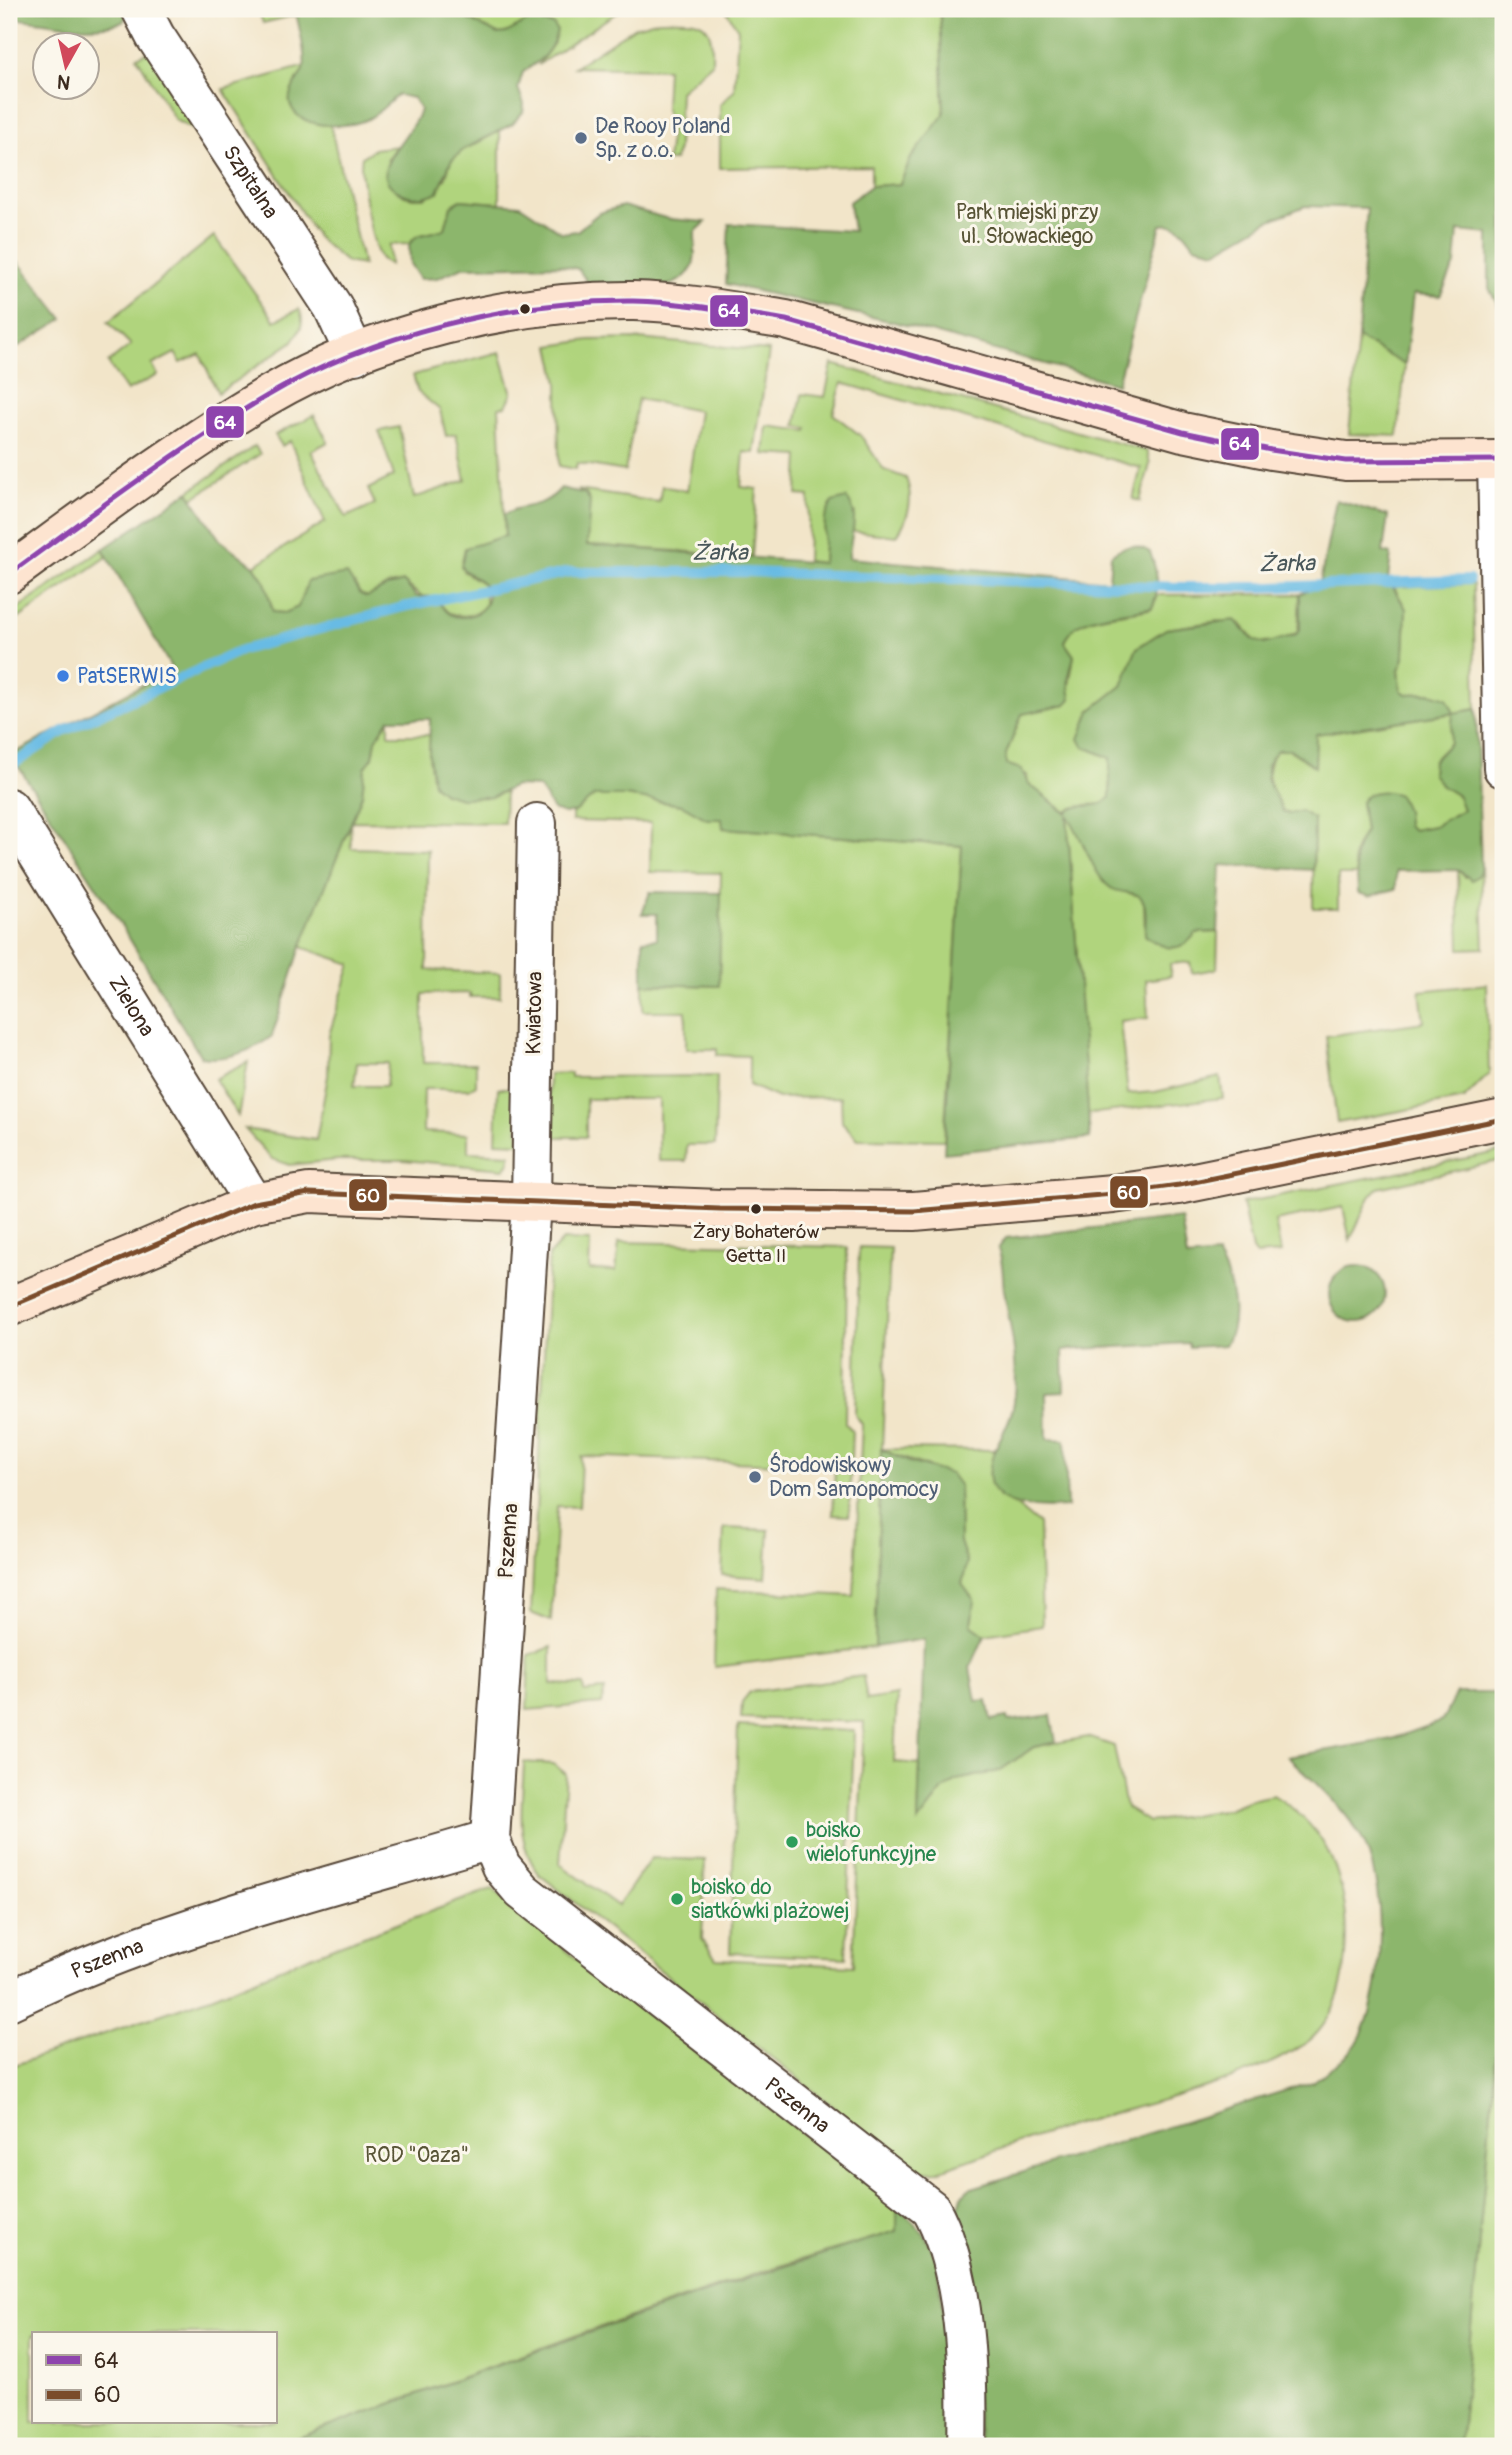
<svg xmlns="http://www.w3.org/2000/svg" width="1512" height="2455" viewBox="0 0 1512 2455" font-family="Pangolin,sans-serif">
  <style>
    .green { fill: #b0d47d; stroke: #767f4e; stroke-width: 2; fill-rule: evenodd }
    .forest { fill: #8cb66c; stroke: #647045; stroke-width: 2 }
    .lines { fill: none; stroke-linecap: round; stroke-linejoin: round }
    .stream { stroke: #68bbe4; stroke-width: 10 }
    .street-casing { stroke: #564638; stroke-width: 42 }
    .secondary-casing { stroke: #564638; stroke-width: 42 }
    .street { stroke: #fff; stroke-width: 38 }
    .secondary { stroke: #fde4d0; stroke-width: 38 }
    .bus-1-casing { stroke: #fbf7ec; stroke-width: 10 }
    .bus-2-casing { stroke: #fbf7ec; stroke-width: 10 }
    .bus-1 { stroke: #8e44ad; stroke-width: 5 }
    .bus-2 { stroke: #7a4b2a; stroke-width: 5 }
    .service-dot { fill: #5c6f8a; stroke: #fbf7ec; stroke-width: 2.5 }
    .bus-dot { fill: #3b2a1e; stroke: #fbf7ec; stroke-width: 2.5 }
    .shop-dot { fill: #3f7fe0; stroke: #fbf7ec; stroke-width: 2.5 }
    .leisure-dot { fill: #2e9e5b; stroke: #fbf7ec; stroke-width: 2.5 }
    .labels { text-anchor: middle; stroke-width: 6; stroke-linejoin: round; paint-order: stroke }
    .bus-label { font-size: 19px; fill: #3b2a1e; stroke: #fbf7ec }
    .service-label { font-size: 21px; fill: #4e5e75; stroke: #fbf7ec; text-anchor: start }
    .street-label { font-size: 21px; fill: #3b2a1e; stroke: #fbf7ec }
    .park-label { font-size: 21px; fill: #585436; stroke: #fbf7ec }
    .shop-label { font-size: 21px; fill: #366cbe; stroke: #fbf7ec; text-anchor: start }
    .leisure-label { font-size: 21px; fill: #27864d; stroke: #fbf7ec; text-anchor: start }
    .water-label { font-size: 23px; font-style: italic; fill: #485659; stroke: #fbf7ec }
    .line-badge { stroke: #fbf7ec; stroke-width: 2.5 }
    .badge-label { font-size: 19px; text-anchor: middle; font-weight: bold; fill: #fff }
  </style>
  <rect width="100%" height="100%" fill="#fbf7ec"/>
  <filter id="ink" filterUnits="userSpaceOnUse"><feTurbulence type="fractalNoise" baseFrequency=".0143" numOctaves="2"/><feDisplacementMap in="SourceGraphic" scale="14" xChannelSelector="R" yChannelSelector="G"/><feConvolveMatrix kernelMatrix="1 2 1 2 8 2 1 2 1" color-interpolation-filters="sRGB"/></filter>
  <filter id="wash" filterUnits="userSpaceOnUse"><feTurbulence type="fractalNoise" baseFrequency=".00686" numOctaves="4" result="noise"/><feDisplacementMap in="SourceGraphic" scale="28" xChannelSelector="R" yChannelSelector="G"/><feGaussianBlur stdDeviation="1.57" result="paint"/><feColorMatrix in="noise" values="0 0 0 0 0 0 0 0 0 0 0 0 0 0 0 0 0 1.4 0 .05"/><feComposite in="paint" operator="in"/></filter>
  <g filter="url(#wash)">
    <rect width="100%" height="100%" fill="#f2e5c9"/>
    <!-- green -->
    <path class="green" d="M258,9H295L297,15L263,23Z
      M448,9H622L538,65L554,43V25C520,12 524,32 498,34Z
      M734,9H940L944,115L911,158L900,184L871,186V166L720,168V105L734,90L738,29L727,12Z
      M659,20C700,19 714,17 712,63L680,91L678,149L674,161H667L671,129L665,107L667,69L574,67L635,27Z
      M150,51L195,121L192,129L175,120L137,57Z
      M305,66L290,95V104L321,125L330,124L363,265L346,262L318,238L223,89Z
      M500,131V203L461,200L451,206L445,229L417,236L409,244L389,245L390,265C387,263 383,261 381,259C372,248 358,169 362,157L374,149L398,146L387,158L397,191L412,198H425L445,179L451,161L463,150Z
      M214,236L275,321L299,309C306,321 300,332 292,342L218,393L200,354L181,363L175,353L152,365L158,375L127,391L108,363L131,345L108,322Z
      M1358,338L1405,365L1398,436L1349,434Z
      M639,339L769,351L754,453L744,452L741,487L757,489L752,556L587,545L586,494L578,490L659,502L662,486L687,491L699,411L638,399L625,471L577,463L576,469L559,466L558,382L550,346L589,340Z
      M500,352L512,394L506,406L499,407L505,536L485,542L463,571L485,585V606C462,632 423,599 404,582L388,585L368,597L360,594L355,584L285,613L273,612L265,582L254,566L325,522L290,441L282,446L275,435L314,415L328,442L311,451L346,517L375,504L368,489L394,476L379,431L399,427L414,498L466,480L456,434L446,436L440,410L418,392L413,375Z
      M832,364L1147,451L1150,464L1140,501L1133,499L1141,468L842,383L833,414L861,436L884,470L906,478C914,499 909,517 897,536L851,531L855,513L825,518L823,563L807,561L809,496L797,495L799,456L764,454L767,426L807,431L808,428L796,426L802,394L825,397Z
      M255,446L260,454L193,498L188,492Z
      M103,549L107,557L9,625V615Z
      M1473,584L1476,709L1454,713L1450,743L1436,757L1442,786L1458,796L1463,810L1434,826L1413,830L1407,826L1406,810L1361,802L1365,831C1355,847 1349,857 1358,875H1338V908H1313L1314,819L1294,812L1289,814C1279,811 1279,807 1275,798C1268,778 1263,769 1277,750L1286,748L1315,766L1316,734L1454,713L1431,693L1406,694L1401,690L1399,669L1404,658L1406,609L1394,587Z
      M1300,594L1298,632L1277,642L1257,643L1240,623L1218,621L1166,629L1137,648L1122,686L1090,711L1083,746L1110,758V797L1103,804L1085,805L1071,820L1100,875L1111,888L1140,896L1144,903L1145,935C1164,951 1181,953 1196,933L1218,932L1217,969L1192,973L1190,962L1170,964L1171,976L1146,980L1148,1018L1120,1021L1128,1094L1155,1092L1220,1077L1223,1098L1088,1114L1067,813L1028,784L1027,775L1006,764V754L1022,714L1066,705L1074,656L1065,643C1070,612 1127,616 1152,608L1158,595Z
      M389,719V735H430L429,756L491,797L505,791L504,823L350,821L351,848L428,850L427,970L500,973V997H470V993L423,994V1063H476V1085L469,1089H424L423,1132L468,1134V1152L510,1154L509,1163L504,1169L403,1160H338L289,1165L272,1159L245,1129L316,1140L328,1076L329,1035L351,964L301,947L362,795L365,768L373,757L376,740ZM357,1063H388L386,1086H354Z
      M594,796H625L682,805L707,819H723V828L962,846L944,1140L858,1139L842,1122L841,1097L778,1098L749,1085V1056L717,1055V1049H686V1011H643V984L719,986L721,873L650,872L651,823L572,821V813Z
      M1481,867L1484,948L1460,949L1458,870L1465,877L1478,876Z
      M1487,984L1489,1074L1464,1099L1337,1123L1326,1036L1424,1022L1420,991Z
      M248,1062L238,1116L215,1079Z
      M571,1073V1077L717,1076L715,1145H687L686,1161H659V1099H586V1137H555L548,1130L549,1074Z
      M498,1088H514L520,1143L496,1142Z
      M1503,1151V1160L1378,1188L1370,1197L1350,1240L1343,1207L1275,1221L1281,1253L1256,1255L1252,1250L1242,1203Z
      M563,1240L590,1241L589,1270L616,1271L619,1242L847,1247L845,1423L852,1430L849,1516L833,1515L835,1466L581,1456L579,1507L557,1506L551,1621L531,1613L549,1255Z
      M859,1247L890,1248L882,1449L997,1450L991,1461L995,1489L1039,1524L1042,1626L985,1635L971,1625L973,1613L962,1584L967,1563L960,1542L959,1485C934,1464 911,1463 882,1450L875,1647L714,1667L716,1589L854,1596L862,1424L855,1415Z
      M724,1528L769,1530L766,1578L722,1575Z
      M551,1647V1684L583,1685L584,1692L605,1690L601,1704L527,1710L529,1655Z
      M863,1676L867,1700L897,1695L894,1762L920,1764L918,1822L943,1790L957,1780L999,1771L1034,1747L1088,1737L1114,1746L1126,1808L1149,1822L1228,1809L1250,1800L1273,1795C1320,1823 1340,1862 1346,1916C1349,1954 1344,2002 1318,2032C1283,2074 1131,2107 1073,2125C1028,2139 983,2155 938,2171L916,2172L540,1875C513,1842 523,1802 524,1762L553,1764L566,1774L560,1864L618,1906L651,1858L705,1860L702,1939L716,1959L853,1966L864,1722L741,1718L742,1702L750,1692Z
      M738,1726L854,1731L846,1958L730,1953Z
      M492,1889L606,1983L897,2206V2231L773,2268L574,2336L276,2446H9V2067L211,1997L331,1948ZM33,2334H275V2422H33Z
      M1503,2012V2446H1460L1500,2013Z"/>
    <!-- forest -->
    <path class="forest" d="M9,9H130L123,22C86,34 47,20 9,18Z
      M295,9H448L498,34L506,33L531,19L554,25L557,31C551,54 541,60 523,72L518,88L524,104L523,112L512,124L463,150L451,161L438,192C424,198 415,200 401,193C359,172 414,137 420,109L413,98L398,95C389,102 378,114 368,119C348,129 297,130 290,103C287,91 300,79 304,68C307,57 298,22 295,9Z
      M940,9H1503V314L1489,288V234L1458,231L1455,265L1440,296L1413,294L1405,365L1358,338L1367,208L1305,206L1268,221L1216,251L1195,246C1185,233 1180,222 1161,225L1117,384L898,323L726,284L729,224L853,231L849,202L871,186L900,184L911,158L944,114Z
      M461,200L520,205L562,233L577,231L599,213L623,206L669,219L706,222L695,232C695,242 696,256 693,265C679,298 620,289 592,288L578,269L561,265L463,267L437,278L420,279L410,264L409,244L417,236L445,229L451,206Z
      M9,250L63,319L9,352Z
      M561,488L586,494L590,501L587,545L823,563L825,518L832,502L846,498C862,513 849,539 849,558L1109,581L1111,555C1124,544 1136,544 1150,552C1157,571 1161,589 1152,607C1128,615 1070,612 1065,643L1074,656L1068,680L1071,700L1066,705L1022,714L1006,754V764L1021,769L1029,784L1066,813C1077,800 1100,812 1110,797V758L1083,746L1079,739L1090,711L1122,686L1137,648L1166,629L1235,620L1252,639L1264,644L1296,635L1300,628V594L1320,583L1336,500L1388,516L1383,552L1391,554L1388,579L1406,609L1404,658L1399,670L1401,690L1406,694L1431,693L1447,698L1454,713L1476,709L1481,867L1478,876L1472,880L1458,870L1396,871V889L1369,896L1358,893C1358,863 1348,859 1365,831L1361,802C1370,789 1385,790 1399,795L1406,810L1407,826L1413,830L1434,826L1463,810L1458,796L1442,786L1432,774L1433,761L1450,743L1453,713L1316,734L1315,767L1291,750H1277L1267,765V779L1283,812L1289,814L1301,811L1314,819L1313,870L1221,865L1218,932L1196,933C1181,953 1164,951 1145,935C1145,926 1147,912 1144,903C1140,889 1121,895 1111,888C1092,875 1082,834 1067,815L1090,1138L944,1153L962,846L723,828L722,819H707L682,805L625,796H594L575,812L564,814L553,810L539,787L515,786L491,797L461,798L444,793L433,784L429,756L430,719H389L376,740L373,757L365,768L362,795L301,947L272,1036C253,1051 226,1061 201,1057L123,928L11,755L172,669L103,549L188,492L220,540L254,566L265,582L273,612L285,613L298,607L308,581L347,574L360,594L367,597L388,586L404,582L416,596L435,597C439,602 444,610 450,614C467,624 495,608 486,588C481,577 466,576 461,566L465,548L505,536L504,515C520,502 541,512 561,488Z
      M650,892L721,893L719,986L643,984V940L657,939V914H642Z
      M1181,1218L1187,1258L1217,1255C1232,1280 1241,1319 1225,1345L1189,1347L1188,1343L1063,1350L1064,1392L1046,1393L1047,1439L1065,1440L1067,1507C1037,1509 979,1511 991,1462C996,1441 1011,1425 1014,1402C1020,1366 1010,1326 1004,1290C1002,1275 1004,1263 998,1249L1006,1238Z
      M1329 1294a28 28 0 1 1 56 0a28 28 0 1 1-56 0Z
      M881,1449L909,1462L951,1474L959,1485L960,1542L967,1563L962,1584L974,1600L971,1625L985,1635L970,1668L976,1701L987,1700L991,1720L1007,1717L1008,1721L1051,1715L1056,1742L1034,1747L999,1771L957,1780L943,1790L918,1822L924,1639L875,1647Z
      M1456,1693H1503V2010L1500,2013L1460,2446H980L956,2217L962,2196L969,2189L1313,2082C1327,2071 1347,2059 1357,2043C1386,1997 1388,1881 1360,1835C1341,1805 1314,1781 1288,1757L1392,1739L1442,1721Z
      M897,2206L924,2233L937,2260L957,2446H276C482,2370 687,2295 897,2231Z"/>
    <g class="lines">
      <!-- stream -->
      <path class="stream" d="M9,767L64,731L242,650L403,607L570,572H746L1178,587H1272L1469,580"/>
    </g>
  </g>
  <g filter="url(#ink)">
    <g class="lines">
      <!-- street casing -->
      <g class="street-casing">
        <g id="street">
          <path id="s1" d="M141,9L155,36L333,307L355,355"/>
          <path d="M1497,460L1503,768"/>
          <path id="s2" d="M9,808L254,1203"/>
          <path id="s3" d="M537,823L531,1202L490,1839L501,1866L522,1891L931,2209C966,2272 969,2374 967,2446"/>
          <path id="s4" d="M9,2001C160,1927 329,1887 490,1839"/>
        </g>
      </g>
      <!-- secondary casing -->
      <g class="secondary-casing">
        <path id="secondary" d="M9,574C93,513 177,449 267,396C372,334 512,300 633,301C684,302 736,312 786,320L1183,432L1271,450L1346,461L1503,460
          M9,1307L254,1203L309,1193L720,1209L914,1211L1113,1194L1179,1185L1503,1119"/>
      </g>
      <!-- street -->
      <use href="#street" class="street"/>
      <!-- secondary -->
      <use href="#secondary" class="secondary"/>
      <!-- bus-1 casing -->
      <g class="bus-1-casing">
        <path id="bus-1" d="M9,574C93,513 177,449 267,396C372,334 512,300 633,301C684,302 736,312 786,320L1183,432L1271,450L1346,461L1503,460"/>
      </g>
      <!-- bus-2 casing -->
      <g class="bus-2-casing">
        <path id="bus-2" d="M9,1307L254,1203L309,1193L720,1209L914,1211L1113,1194L1179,1185L1503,1119"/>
      </g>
      <!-- bus-1 -->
      <use href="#bus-1" class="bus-1"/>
      <!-- bus-2 -->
      <use href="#bus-2" class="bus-2"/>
    </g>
  </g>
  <!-- markers -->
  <g class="service-dot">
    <circle cx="581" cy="138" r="7"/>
    <circle cx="755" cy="1477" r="7"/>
  </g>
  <g class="bus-dot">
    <circle cx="525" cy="309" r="6"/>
    <circle cx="756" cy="1209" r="6"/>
  </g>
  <circle class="shop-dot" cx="63" cy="676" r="7"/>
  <g class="leisure-dot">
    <circle cx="792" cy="1842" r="7"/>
    <circle cx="677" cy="1899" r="7"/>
  </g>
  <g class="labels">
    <!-- bus labels -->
    <g class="bus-label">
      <text x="756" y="1238">Żary Bohaterów<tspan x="756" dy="24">Getta II</tspan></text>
    </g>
    <!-- service labels -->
    <g class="service-label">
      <text x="595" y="133">De Rooy Poland<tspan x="595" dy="24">Sp. z o.o.</tspan></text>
      <text x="769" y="1472">Środowiskowy<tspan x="769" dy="24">Dom Samopomocy</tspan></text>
    </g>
    <!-- street labels -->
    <g class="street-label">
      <text dy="7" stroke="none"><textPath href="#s1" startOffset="205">Szpitalna</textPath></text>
      <text dy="7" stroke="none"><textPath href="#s2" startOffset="233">Zielona</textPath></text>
      <text transform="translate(534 1013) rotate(-89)" y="7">Kwiatowa</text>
      <text transform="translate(508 1541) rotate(-86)" y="7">Pszenna</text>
      <text dy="7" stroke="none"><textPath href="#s4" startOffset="107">Pszenna</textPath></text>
      <text dy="7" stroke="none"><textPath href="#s3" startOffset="1428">Pszenna</textPath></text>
    </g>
    <!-- park labels -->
    <g class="park-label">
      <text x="1027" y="219">Park miejski przy<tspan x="1027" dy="24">ul. Słowackiego</tspan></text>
      <text x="417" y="2162">ROD "Oaza"</text>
    </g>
    <!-- shop labels -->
    <g class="shop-label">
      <text x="77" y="683">PatSERWIS</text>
    </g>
    <!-- leisure labels -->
    <g class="leisure-label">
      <text x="806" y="1837">boisko<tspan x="806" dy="24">wielofunkcyjne</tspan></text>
      <text x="691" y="1894">boisko do<tspan x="691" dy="24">siatkówki plażowej</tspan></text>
    </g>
    <!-- water labels -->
    <g class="water-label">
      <text x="720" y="560">Żarka</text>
      <text transform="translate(1287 563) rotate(-1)" y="8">Żarka</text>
    </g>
  </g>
  <g class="line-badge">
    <rect x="709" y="294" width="40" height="34" rx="7" fill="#8e44ad"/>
    <rect x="205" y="405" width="40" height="34" rx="7" fill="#8e44ad"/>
    <rect x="1220" y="427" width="40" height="34" rx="7" fill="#8e44ad"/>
    <rect x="1109" y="1175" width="40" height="34" rx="7" fill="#7a4b2a"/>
    <rect x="348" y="1178" width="40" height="34" rx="7" fill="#7a4b2a"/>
  </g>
  <g class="badge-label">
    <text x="729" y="317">64</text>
    <text x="225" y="429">64</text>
    <text x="1240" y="450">64</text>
    <text x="1129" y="1199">60</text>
    <text x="368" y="1202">60</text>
  </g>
  <!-- margin -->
  <rect width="1512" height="2455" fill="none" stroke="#fbf7ec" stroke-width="35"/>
  <!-- legend -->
  <rect x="32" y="2332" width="245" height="91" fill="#fbf7ec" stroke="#aea59a" stroke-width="2"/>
  <rect x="46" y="2355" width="35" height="10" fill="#8e44ad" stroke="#aea59a" stroke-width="2"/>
  <text x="94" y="2368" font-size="21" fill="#3b2a1e">64</text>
  <rect x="46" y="2390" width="35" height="10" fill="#7a4b2a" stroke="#aea59a" stroke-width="2"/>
  <text x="94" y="2402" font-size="21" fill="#3b2a1e">60</text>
  <!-- north arrow -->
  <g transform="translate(66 66) rotate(188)"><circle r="33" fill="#fbf7ec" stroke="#aea59a" stroke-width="2"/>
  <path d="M0-5L12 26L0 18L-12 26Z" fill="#d1495b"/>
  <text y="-10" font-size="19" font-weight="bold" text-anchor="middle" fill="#3b2a1e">N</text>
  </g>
</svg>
